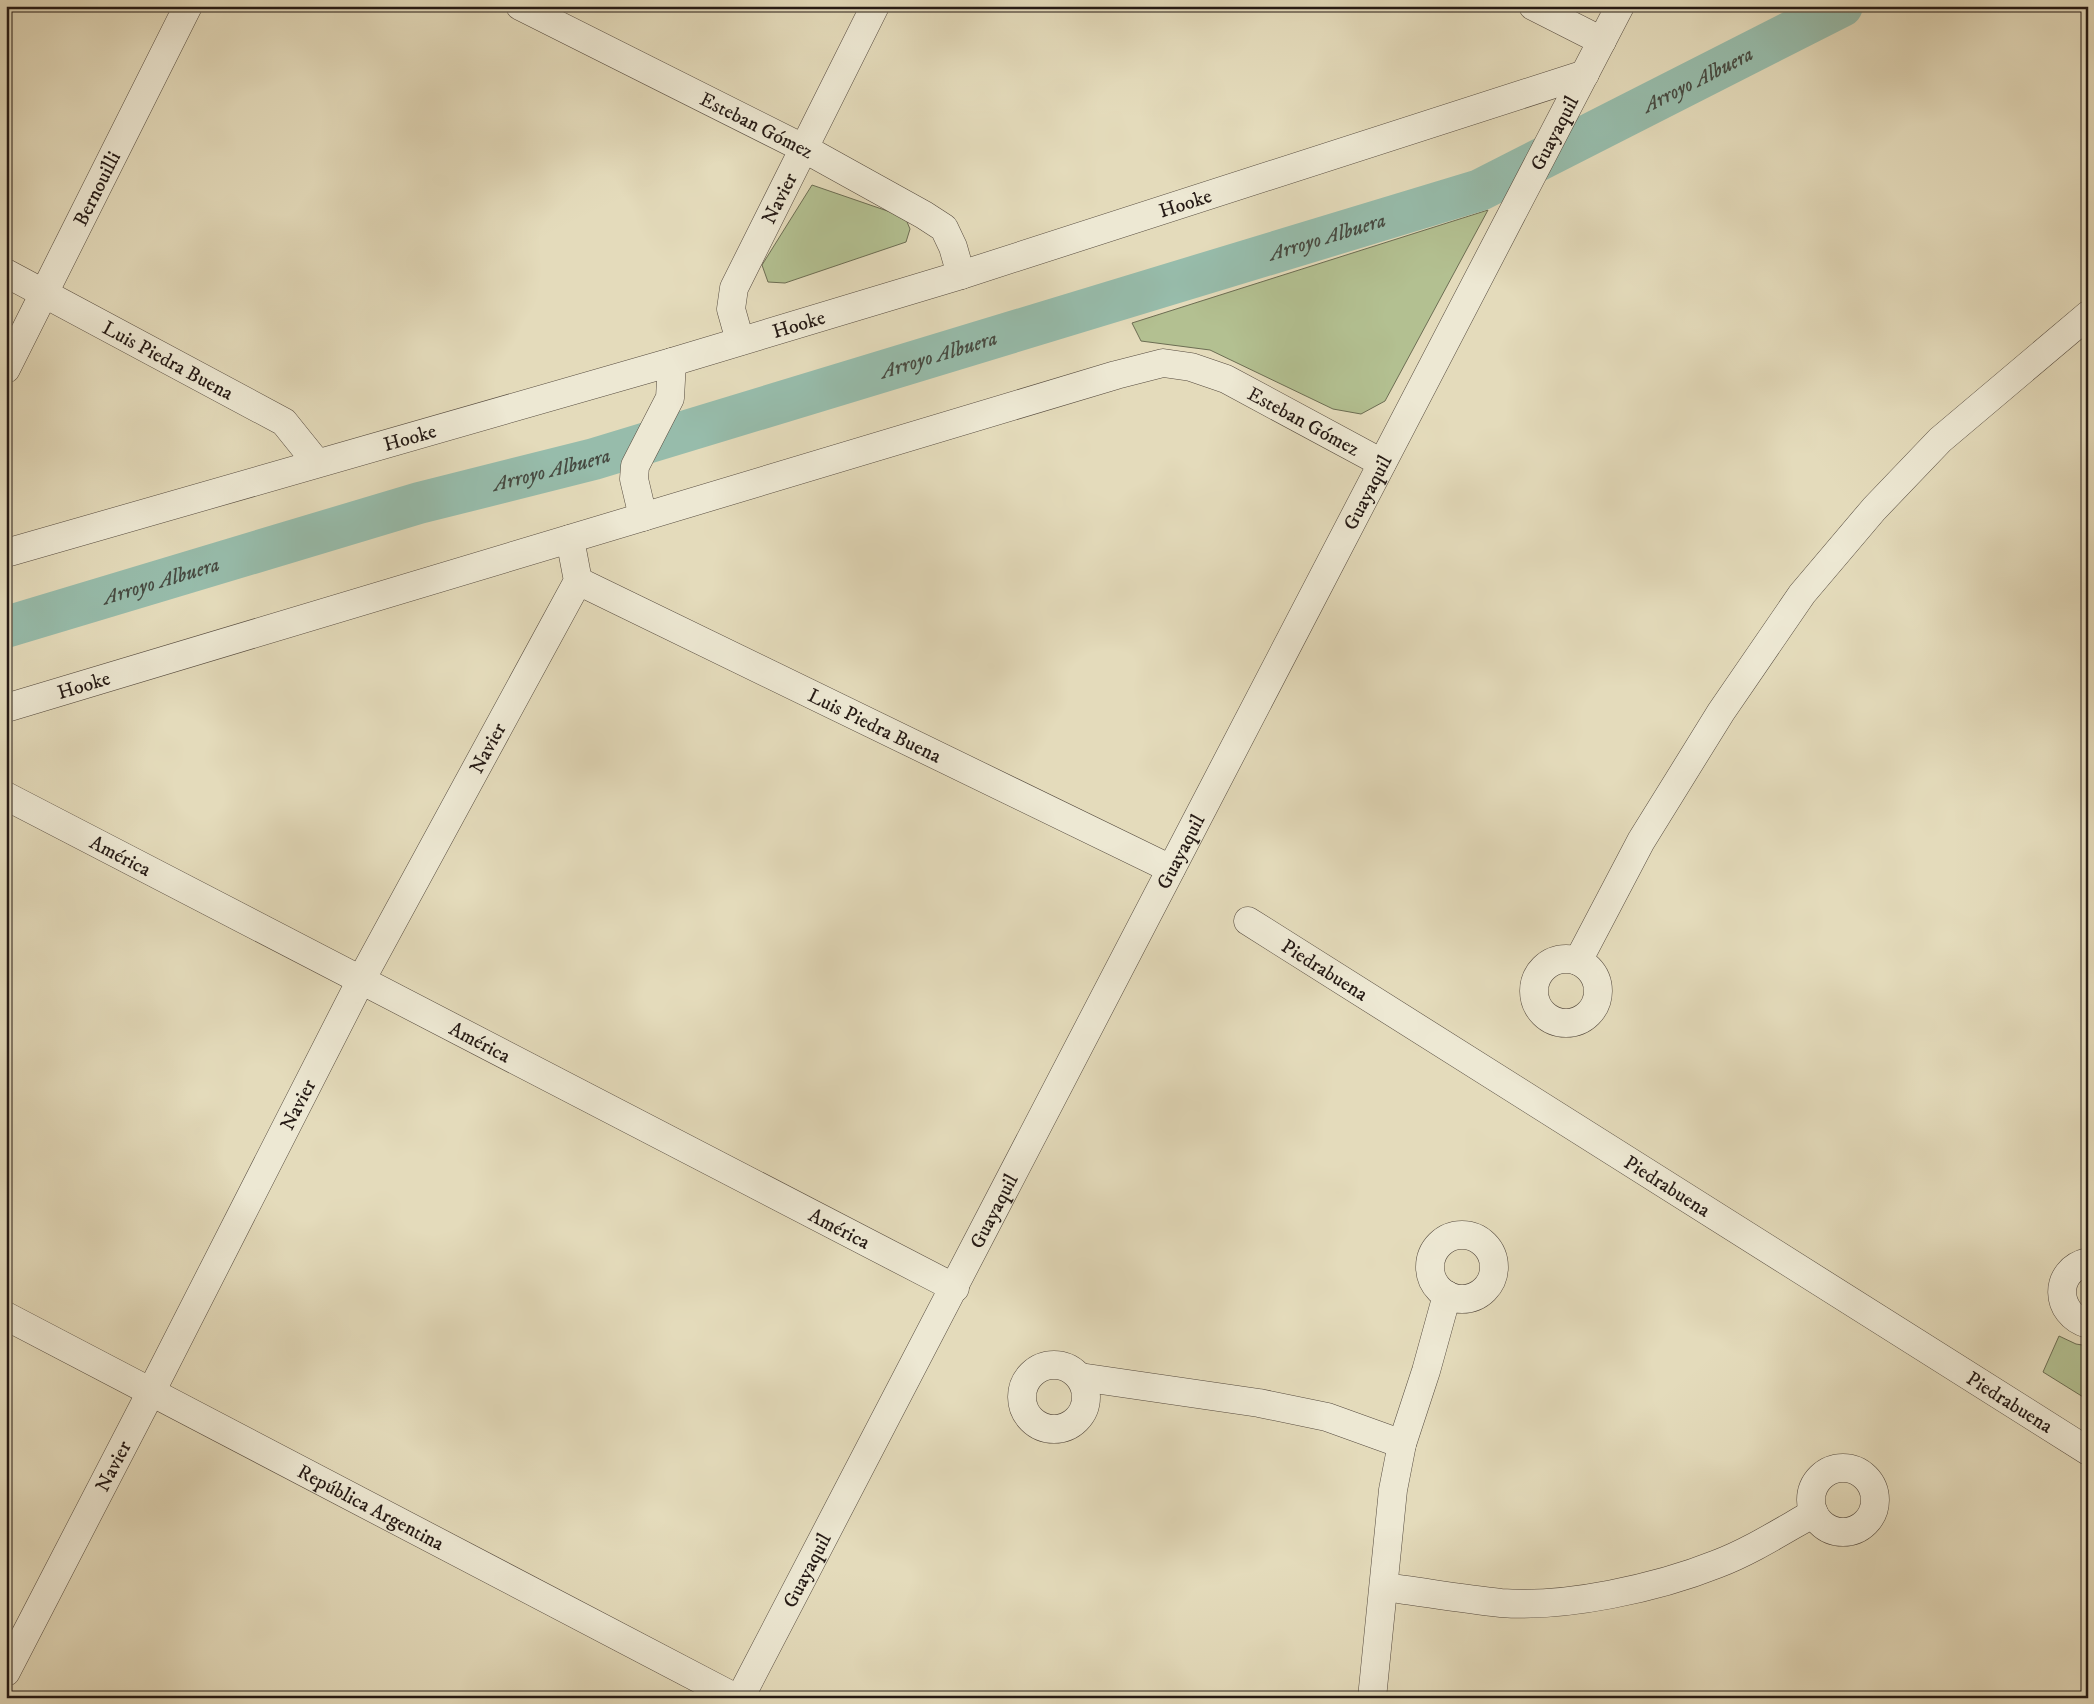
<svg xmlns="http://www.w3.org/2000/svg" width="2094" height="1704" viewBox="0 0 2094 1704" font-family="'IM FELL DW Pica',serif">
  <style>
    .green { fill: #b3c091; stroke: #6c6d53 }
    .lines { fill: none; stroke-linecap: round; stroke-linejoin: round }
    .canal { stroke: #97bcab; stroke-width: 42 }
    .minor-casing { stroke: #554a3e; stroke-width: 29 }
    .tertiary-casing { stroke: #554a3e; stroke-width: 29 }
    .minor { stroke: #ede8d3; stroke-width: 28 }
    .tertiary { stroke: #ede8d3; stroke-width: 28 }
    .labels { text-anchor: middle; stroke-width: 4; stroke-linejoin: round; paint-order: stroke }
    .street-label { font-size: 20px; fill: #251a15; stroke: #ede8d3 }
    .water-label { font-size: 21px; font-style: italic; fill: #474b42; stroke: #ede8d3 }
  </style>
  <rect width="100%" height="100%" fill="#e4dbbb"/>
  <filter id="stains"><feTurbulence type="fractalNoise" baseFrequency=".004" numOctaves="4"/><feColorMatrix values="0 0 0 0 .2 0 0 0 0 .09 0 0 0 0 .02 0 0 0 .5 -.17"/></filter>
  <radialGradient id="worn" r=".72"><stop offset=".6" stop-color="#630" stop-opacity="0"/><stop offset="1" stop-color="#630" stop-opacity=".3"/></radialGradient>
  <!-- green -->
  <path class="green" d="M812,185L905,217L910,229L906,242L785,283L768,282L762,265Z
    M1488,210L1385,401L1361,414L1333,409L1210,350L1141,341L1132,323Z
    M2059,1336L2076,1344L2088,1346V1400L2043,1372Z"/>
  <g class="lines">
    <!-- canal -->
    <path class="canal" id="s1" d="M6,627L419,503L594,459L1480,190L1842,6"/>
    <!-- minor casing -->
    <g class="minor-casing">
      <g id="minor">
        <path id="s2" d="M520,6L805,149L924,215L944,228L953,247L961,275"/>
        <path d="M1533,6L1602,41"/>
        <path id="s3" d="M6,273L284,422L317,463"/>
        <path id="s4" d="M740,341L731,309L734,288L875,6"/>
        <path id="s5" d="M6,369L188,6"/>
        <path d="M643,517L634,479L635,466L670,398L672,362"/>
        <path id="s6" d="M578,581L1171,869"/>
        <path id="s7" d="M6,796L955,1288"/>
        <path id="s8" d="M1248,921L2088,1451"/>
        <circle cx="1566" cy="991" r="32"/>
        <path d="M1578,961L1641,841L1721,712L1802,594L1874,509L1940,440L2088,315"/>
        <circle cx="1462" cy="1267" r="32"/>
        <path d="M2088,1262C2053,1270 2054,1314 2088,1324"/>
        <path id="s9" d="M6,1316L736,1698"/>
        <circle cx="1054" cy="1397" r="32"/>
        <path d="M1080,1377L1259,1403L1327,1417L1402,1444"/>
        <circle cx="1843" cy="1500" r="32"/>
        <path d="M1384,1587C1423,1592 1462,1599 1501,1603C1565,1608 1657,1588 1717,1564C1751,1551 1782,1531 1814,1513"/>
        <path id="s10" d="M6,1672L151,1392L361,980L578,581L570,539"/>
        <path d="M1372,1698L1393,1490L1402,1444L1426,1371L1447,1295"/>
      </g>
    </g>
    <!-- tertiary casing -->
    <g class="tertiary-casing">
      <g id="tertiary">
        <path id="s11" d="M6,553L672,362L961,275L1585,74"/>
        <path id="s12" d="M6,708L1116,375L1163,363L1191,367L1226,379L1382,463"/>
        <path id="s13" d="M740,1698L1620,6"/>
      </g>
    </g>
    <!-- minor -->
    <use href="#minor" class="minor"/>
    <!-- tertiary -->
    <use href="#tertiary" class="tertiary"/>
  </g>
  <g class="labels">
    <!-- street labels -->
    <g class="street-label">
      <text dy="7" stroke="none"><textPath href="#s2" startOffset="265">Esteban Gómez</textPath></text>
      <text dy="7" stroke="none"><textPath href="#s13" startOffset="1764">Guayaquil</textPath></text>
      <text dy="7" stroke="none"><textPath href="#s5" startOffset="202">Bernouilli</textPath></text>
      <text dy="7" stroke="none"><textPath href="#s4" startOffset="155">Navier</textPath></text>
      <text dy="7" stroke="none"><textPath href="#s11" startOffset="1230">Hooke</textPath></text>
      <text dy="7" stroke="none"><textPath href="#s11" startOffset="825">Hooke</textPath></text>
      <text dy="7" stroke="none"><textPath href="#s3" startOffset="184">Luis Piedra Buena</textPath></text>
      <text dy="7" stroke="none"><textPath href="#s12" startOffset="1361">Esteban Gómez</textPath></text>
      <text dy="7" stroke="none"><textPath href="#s11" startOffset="420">Hooke</textPath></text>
      <text dy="7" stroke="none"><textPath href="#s13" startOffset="1359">Guayaquil</textPath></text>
      <text dy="7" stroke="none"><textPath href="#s12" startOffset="81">Hooke</textPath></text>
      <text dy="7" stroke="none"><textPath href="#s6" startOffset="330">Luis Piedra Buena</textPath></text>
      <text dy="7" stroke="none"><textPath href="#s10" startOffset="1042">Navier</textPath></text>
      <text dy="7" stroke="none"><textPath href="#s13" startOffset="954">Guayaquil</textPath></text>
      <text dy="7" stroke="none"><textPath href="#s7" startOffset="129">América</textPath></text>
      <text dy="7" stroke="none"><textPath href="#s8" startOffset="91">Piedrabuena</textPath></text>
      <text dy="7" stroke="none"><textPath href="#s7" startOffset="534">América</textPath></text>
      <text dy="7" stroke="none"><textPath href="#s10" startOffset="638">Navier</textPath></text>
      <text dy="7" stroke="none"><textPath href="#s8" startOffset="496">Piedrabuena</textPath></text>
      <text dy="7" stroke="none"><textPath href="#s13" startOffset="549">Guayaquil</textPath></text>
      <text dy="7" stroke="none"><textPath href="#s7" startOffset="939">América</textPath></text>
      <text dy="7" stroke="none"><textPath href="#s8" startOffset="901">Piedrabuena</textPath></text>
      <text dy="7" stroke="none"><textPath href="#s10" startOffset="232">Navier</textPath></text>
      <text dy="7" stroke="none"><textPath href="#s9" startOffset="412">República Argentina</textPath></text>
      <text dy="7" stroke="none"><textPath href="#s13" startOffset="144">Guayaquil</textPath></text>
    </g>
    <!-- water labels -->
    <g class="water-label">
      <text dy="7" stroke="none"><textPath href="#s1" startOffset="1782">Arroyo Albuera</textPath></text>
      <text dy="7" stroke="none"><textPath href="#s1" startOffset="1378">Arroyo Albuera</textPath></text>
      <text dy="7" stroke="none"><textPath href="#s1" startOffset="972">Arroyo Albuera</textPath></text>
      <text dy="7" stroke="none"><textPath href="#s1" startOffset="568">Arroyo Albuera</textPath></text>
      <text dy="7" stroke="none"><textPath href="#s1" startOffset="162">Arroyo Albuera</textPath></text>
    </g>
  </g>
  <!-- margin -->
  <rect width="2094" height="1704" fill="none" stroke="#e4dbbb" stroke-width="25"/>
  <rect x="8" y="8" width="2079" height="1689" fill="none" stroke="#251a15" stroke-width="2.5"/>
  <rect x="12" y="12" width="2069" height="1679" fill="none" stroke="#251a15"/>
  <rect width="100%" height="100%" filter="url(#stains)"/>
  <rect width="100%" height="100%" fill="url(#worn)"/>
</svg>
